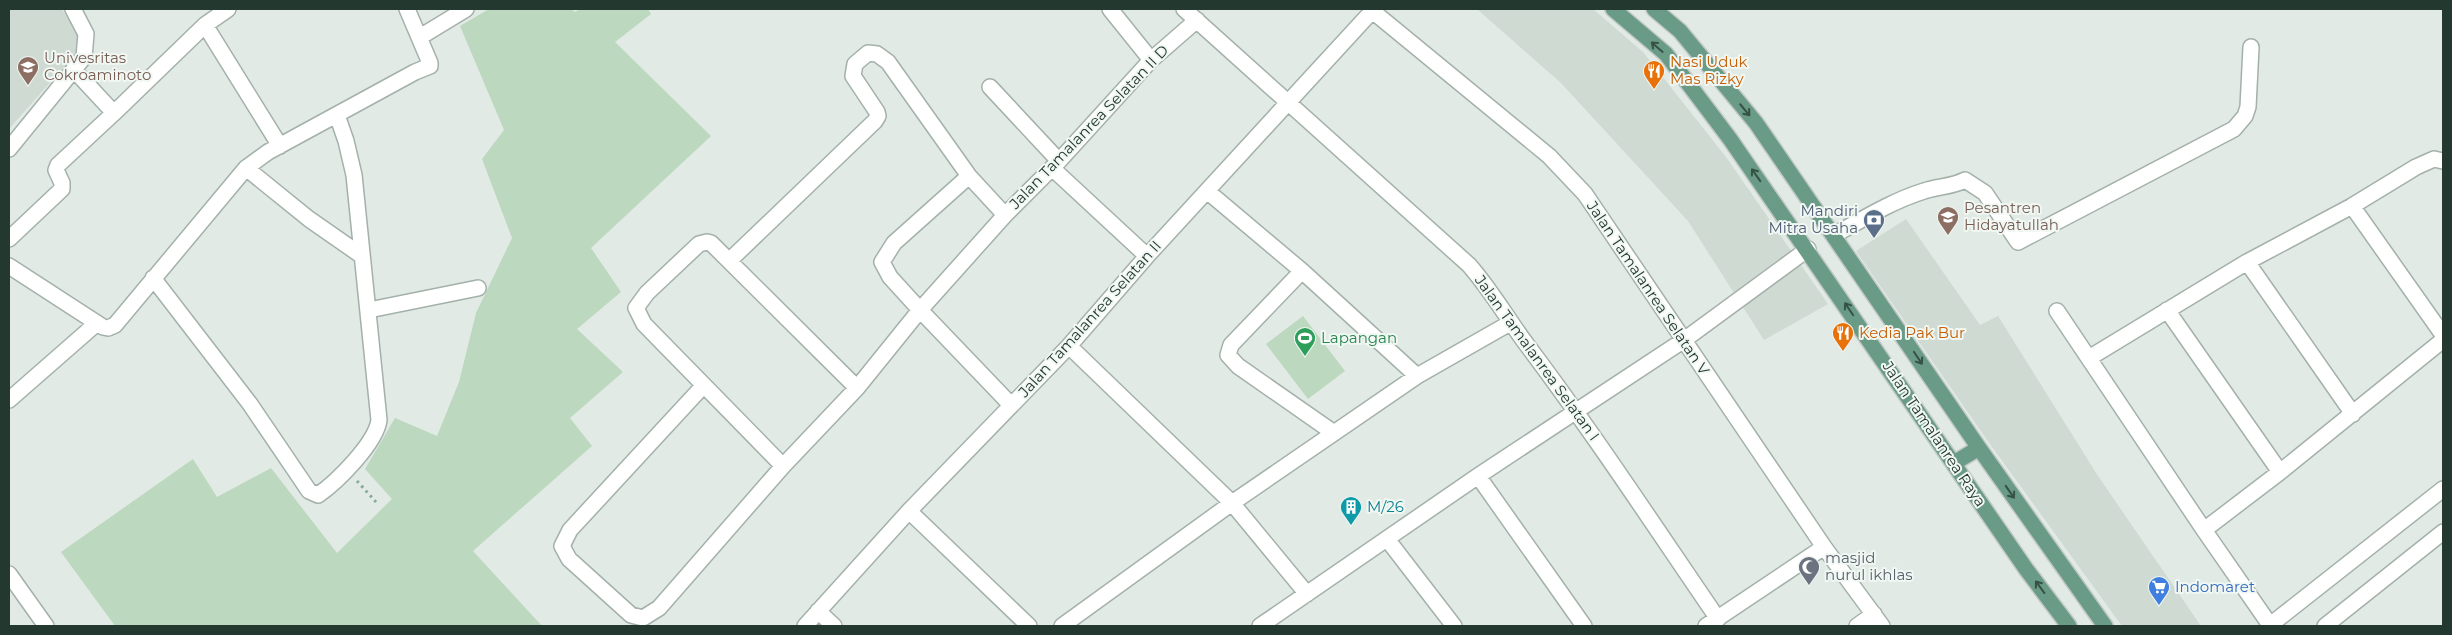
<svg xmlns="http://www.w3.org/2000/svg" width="2452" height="635" viewBox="0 0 2452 635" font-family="Montserrat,sans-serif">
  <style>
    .built { fill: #cfdad3 }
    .green { fill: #bcd9bf }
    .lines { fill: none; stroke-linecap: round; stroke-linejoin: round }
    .minor-casing { stroke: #a4b1aa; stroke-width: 18 }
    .primary-casing { stroke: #c1c8c5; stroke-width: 18 }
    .path { stroke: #85aa98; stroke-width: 3; stroke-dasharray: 2.5 4; stroke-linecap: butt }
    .minor { stroke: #fff; stroke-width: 15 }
    .primary { stroke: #6a9b86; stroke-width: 15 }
    .oneway { stroke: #355245 }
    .labels { text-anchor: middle; stroke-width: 4; stroke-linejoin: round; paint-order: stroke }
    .education-label { font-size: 15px; fill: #785e54; stroke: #f1f7f3; text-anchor: start }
    .food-label { font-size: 15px; fill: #c56008; stroke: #f1f7f3; text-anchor: start }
    .street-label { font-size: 15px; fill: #23392f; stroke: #f1f7f3 }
    .service-label { font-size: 15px; fill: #4e5e75; stroke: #f1f7f3; text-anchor: end }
    .leisure-label { font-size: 15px; fill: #27864d; stroke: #f1f7f3; text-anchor: start }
    .culture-label { font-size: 15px; fill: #0d838f; stroke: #f1f7f3; text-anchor: start }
    .worship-label { font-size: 15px; fill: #5b616d; stroke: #f1f7f3; text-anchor: start }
    .shop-label { font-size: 15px; fill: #366cbe; stroke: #f1f7f3; text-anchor: start }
  </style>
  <rect width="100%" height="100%" fill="#e1eae4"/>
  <!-- built -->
  <path class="built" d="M9,9H62L84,44L9,129Z
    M1477,9H1593L1643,52L1726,157L1828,304L1764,340L1688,221L1561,83Z
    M1906,219L1980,325L1998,316L2098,476L2201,626H2122L1987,440L1856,251Z"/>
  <!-- green -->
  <path class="green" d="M489,9H571L575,12L580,9H648L651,14L615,42L711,136L591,248L621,292L577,329L623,372L570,418L592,446L473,551L542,626H115L61,552L193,459L217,497L271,468L337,553L392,499L365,469L395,418L437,436L459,382L476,313L512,238L482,159L504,130L460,26Z
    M1303,316L1345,371L1308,399L1266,344Z"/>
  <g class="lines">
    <!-- minor casing -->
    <g class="minor-casing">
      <path id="minor" d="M1110,9L1151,60
        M1184,9L1469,265C1491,290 1507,318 1527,345C1594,434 1655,527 1718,619
        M1370,9L1549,156L1585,194L1824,547L1882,626
        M205,25L280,146
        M420,37L466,9
        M75,71L114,113L205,25L228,9
        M990,87L1059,161
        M9,149L84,57L86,34L73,9
        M246,168L309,219L362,256
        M1052,168L1147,256
        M969,176L894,243L882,262L890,277L920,310L1011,405
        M1207,191L1302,271L1417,376L1510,323
        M2352,206L2443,335
        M1834,235C1863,219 1892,201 1924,191C1938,186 1952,187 1965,180L1985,193L2018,242L2234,129L2245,116L2248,107L2251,47
        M9,239L62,189V183L56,170L58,165L114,113
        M729,261L875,121L878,116L877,112L853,76L855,64L868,53L877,54L888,62L969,176L1005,215
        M2247,262L2353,414
        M9,266L103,327L108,328L115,325L246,168L268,152L415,72L430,66V63L407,9
        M1302,271L1231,345L1228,355L1238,366L1334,433
        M153,278L250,404L309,491L318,495C337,482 376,443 379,420L354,175L346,141L337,115
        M369,310L478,288
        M2167,310L2280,472
        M2057,311L2204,530L2270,625
        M1069,346L1232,503L1307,594
        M2089,358L2247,262L2352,206L2416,167L2434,159L2443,161
        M704,385L570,530L562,546L569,559L631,615L643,618L659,608L783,466L857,388L920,310L1005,215L1059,161L1151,60L1197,20
        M9,400L97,323
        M783,466L644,324L636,308L647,293L699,244L707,242L711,243L857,388
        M1478,476L1584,626
        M909,511L1029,626
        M2204,530L2280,472L2443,340
        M1387,539L1454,626
        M9,574L46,626
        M818,611L834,626
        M805,626L909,511L1069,346L1147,256L1374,9
        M1062,626L1232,503L1417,376
        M1260,626L1478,476L1684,340L1808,249
        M1706,626L1824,547
        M1857,626L1874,614
        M2269,626L2443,489
        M2325,626L2443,532"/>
    </g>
    <!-- primary casing -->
    <g class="primary-casing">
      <path id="primary" d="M1613,9L1666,54L1730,139L2026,569L2069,626
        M1654,9L1680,31L1756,123L1979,448L2105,626
        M1954,463L1979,448"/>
    </g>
    <!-- path -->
    <path class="path" d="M357,481L376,502"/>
    <!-- minor -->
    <use href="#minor" class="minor"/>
    <!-- primary -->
    <use href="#primary" class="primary"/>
  </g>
  <!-- one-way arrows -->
  <defs><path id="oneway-shaft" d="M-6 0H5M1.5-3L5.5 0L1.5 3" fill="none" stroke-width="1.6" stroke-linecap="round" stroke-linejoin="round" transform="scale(1.25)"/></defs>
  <g class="oneway">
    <use href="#oneway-shaft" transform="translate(1657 47) rotate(-139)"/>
    <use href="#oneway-shaft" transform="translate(1745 110) rotate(50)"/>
    <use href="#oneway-shaft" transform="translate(1756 175) rotate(-125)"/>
    <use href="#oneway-shaft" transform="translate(1849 309) rotate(-124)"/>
    <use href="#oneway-shaft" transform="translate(1918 358) rotate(56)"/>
    <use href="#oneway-shaft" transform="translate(2010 492) rotate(55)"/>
    <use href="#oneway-shaft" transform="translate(2040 587) rotate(-126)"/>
  </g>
  <!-- icons -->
  <defs>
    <g id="university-pin" transform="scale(1.125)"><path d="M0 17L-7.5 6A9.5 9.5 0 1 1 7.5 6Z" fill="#8d6e63" stroke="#f1f7f3"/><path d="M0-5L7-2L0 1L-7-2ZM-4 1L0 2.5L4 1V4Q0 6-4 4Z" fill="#fff"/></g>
    <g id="restaurant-pin" transform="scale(1.125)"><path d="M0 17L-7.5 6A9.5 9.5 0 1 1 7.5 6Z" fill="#e8710a" stroke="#f1f7f3"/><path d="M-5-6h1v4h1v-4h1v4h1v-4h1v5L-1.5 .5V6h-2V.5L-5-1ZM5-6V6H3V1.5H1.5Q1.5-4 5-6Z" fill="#fff"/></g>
    <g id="school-pin" transform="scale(1.125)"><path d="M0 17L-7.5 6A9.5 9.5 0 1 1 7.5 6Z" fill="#8d6e63" stroke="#f1f7f3"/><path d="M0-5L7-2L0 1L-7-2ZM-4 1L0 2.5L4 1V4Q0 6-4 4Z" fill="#fff"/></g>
    <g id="bank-pin" transform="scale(1.125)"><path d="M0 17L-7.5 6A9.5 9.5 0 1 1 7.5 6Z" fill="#5c6f8a" stroke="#f1f7f3"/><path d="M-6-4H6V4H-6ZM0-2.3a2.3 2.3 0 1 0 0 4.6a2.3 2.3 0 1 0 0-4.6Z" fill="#fff"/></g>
    <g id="stadium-pin" transform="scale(1.125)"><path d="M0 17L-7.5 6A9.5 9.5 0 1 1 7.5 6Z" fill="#2e9e5b" stroke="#f1f7f3"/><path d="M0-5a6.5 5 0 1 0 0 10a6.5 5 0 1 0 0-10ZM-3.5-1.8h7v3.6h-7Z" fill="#fff"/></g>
    <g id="building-pin" transform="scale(1.125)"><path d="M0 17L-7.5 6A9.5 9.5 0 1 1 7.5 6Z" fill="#0f9aa8" stroke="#f1f7f3"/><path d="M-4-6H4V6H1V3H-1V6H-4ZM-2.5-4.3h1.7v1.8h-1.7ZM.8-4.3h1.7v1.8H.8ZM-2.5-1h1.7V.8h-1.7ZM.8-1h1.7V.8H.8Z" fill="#fff"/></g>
    <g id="mosque-pin" transform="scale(1.125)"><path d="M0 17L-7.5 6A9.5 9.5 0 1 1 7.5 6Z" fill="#6b7280" stroke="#f1f7f3"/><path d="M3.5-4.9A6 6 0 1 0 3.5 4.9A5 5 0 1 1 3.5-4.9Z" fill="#fff"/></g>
    <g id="supermarket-pin" transform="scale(1.125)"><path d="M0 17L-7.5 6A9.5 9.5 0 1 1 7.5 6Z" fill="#3f7fe0" stroke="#f1f7f3"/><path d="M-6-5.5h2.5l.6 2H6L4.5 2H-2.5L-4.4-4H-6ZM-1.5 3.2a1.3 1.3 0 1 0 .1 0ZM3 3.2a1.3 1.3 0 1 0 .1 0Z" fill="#fff"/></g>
  </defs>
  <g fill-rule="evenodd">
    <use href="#university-pin" x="28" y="67"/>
    <use href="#restaurant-pin" x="1654" y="71"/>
    <use href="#school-pin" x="1948" y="217"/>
    <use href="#bank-pin" x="1874" y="220"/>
    <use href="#restaurant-pin" x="1843" y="333"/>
    <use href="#stadium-pin" x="1305" y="338"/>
    <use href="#building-pin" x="1351" y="507"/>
    <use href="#mosque-pin" x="1809" y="567"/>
    <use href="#supermarket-pin" x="2159" y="587"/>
  </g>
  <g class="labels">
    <!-- education labels -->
    <g class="education-label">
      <text x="44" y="63">Univesritas<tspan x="44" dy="17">Cokroaminoto</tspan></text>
      <text x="1964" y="213">Pesantren<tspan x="1964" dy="17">Hidayatullah</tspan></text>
    </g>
    <!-- food labels -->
    <g class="food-label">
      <text x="1670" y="67">Nasi Uduk<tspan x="1670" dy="17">Mas Rizky</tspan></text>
      <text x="1859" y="338">Kedia Pak Bur</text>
    </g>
    <!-- street labels -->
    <g class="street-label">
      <text transform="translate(1089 127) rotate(-46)" y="5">Jalan Tamalanrea Selatan II D</text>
      <text transform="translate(1648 288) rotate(56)" y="5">Jalan Tamalanrea Selatan V</text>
      <text transform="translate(1090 319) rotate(-48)" y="5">Jalan Tamalanrea Selatan II</text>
      <text transform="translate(1537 358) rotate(54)" y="5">Jalan Tamalanrea Selatan I</text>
      <text transform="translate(1934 434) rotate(56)" y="5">Jalan Tamalanrea Raya</text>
    </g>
    <!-- service labels -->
    <g class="service-label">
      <text x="1858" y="216">Mandiri<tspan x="1858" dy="17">Mitra Usaha</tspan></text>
    </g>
    <!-- leisure labels -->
    <g class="leisure-label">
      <text x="1321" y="343">Lapangan</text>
    </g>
    <!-- culture labels -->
    <g class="culture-label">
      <text x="1367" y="512">M/26</text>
    </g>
    <!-- worship labels -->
    <g class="worship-label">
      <text x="1825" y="563">masjid<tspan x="1825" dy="17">nurul ikhlas</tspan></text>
    </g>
    <!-- shop labels -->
    <g class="shop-label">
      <text x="2175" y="592">Indomaret</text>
    </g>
  </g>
  <!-- border -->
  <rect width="2452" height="635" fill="none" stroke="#23392f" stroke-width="20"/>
</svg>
